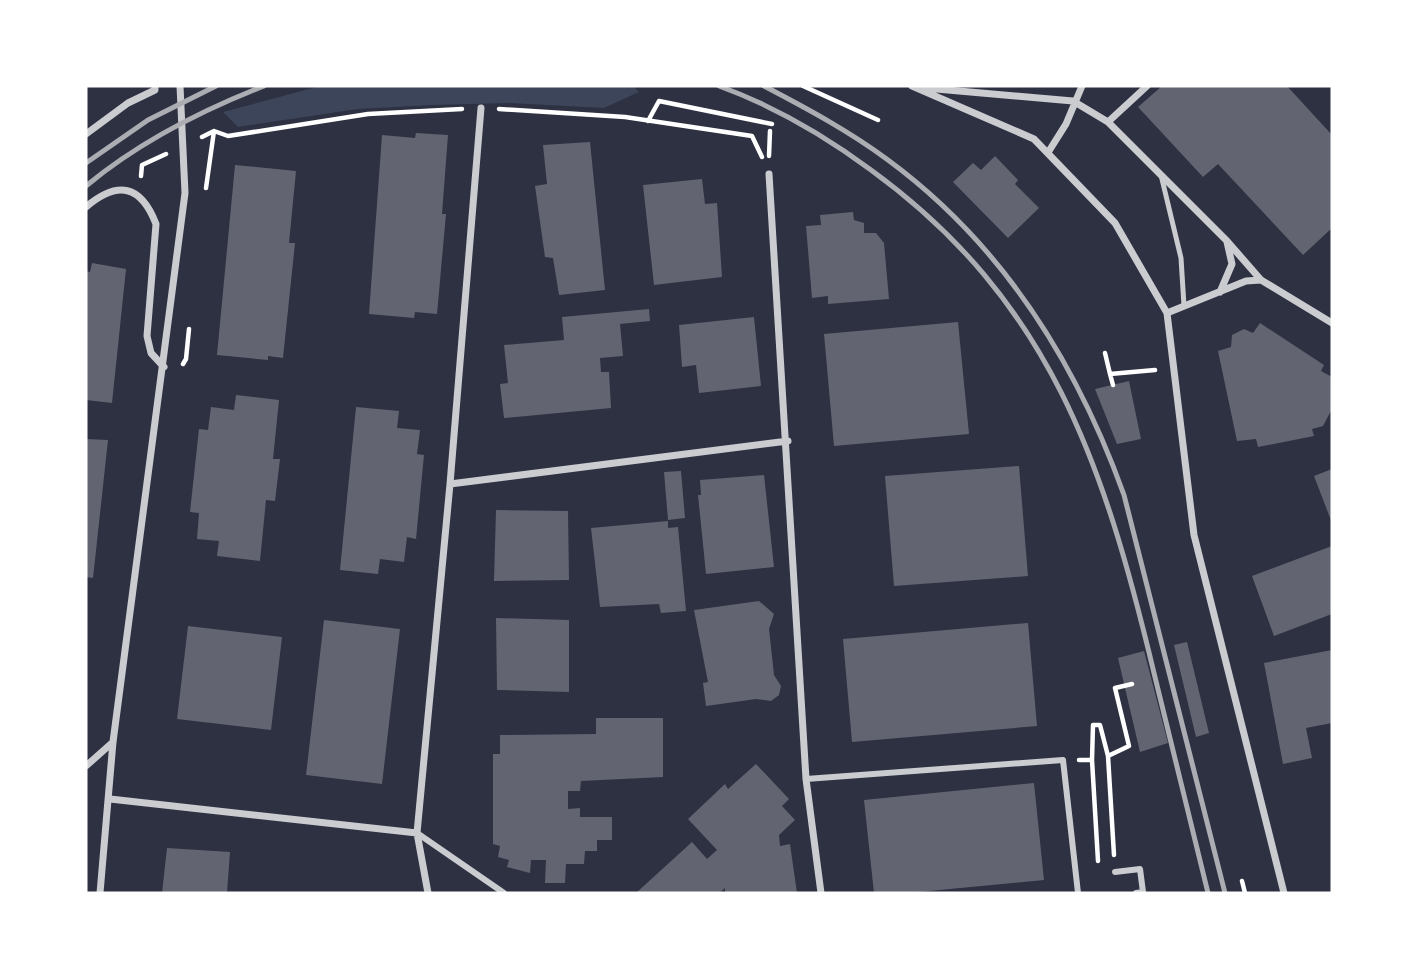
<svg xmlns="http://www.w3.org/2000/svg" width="1418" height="979" viewBox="0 0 1418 979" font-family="'Zilla Slab',serif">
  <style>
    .green { fill: #3c4559 }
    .building { fill: #626471 }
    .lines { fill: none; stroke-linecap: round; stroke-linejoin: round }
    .path { stroke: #fff; stroke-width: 4.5 }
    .service { stroke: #caccd0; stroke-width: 5 }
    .pedestrian { stroke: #caccd0; stroke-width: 6 }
    .minor { stroke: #caccd0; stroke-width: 7 }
    .rail { stroke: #abadb3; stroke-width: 5 }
  </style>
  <rect width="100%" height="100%" fill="#2d3142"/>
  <!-- green -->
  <path class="green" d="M320,86H633L639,92L604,108L509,103L432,105L358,109L238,127L223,112Z"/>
  <!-- building -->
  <path class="building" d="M1162,86H1287L1332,135V228L1303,255L1218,164L1203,177L1138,107Z
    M416,133L448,135L442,214H446L437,314L415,312L414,318L369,314L382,135L415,138Z
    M590,142L605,290L559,295L553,258L545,257L535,186L547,184L543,145Z
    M995,156L1018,180L1015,184L1039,208L1008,238L953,182L973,163L981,170Z
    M235,165L296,171L289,243H295L283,358L268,356V360L217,355Z
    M702,179L705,204L717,203L722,277L654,285L643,185Z
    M853,212L854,220L864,223V233H876L884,243L889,299L828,304V296L812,298L806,226L821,225L820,215Z
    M92,263L126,269L112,403L86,400V271L90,272Z
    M649,309L650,321L620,324L623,356L600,358L601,372H609L611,408L504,418L500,384L508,383L504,345L564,340L562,317Z
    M754,317L761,386L699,393L696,365L682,367L679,325Z
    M958,322L969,434L834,446L824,334Z
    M1260,323L1324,365L1321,371L1332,377V409L1323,426L1312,429L1314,436L1258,447L1256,439L1237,441L1218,351L1231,347L1232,335L1244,329L1253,333Z
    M1129,381L1141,439L1117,444L1095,389Z
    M236,395L279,400L273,459H280L275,501L266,500L260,561L217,556L219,541L197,539L199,513L190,512L199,429L208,430L211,407L234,410Z
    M356,407L399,411L397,428L420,430L417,454L424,455L416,539L407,537L404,562L380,559L378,574L340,570Z
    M86,439L108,440L93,578L86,577Z
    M1019,466L1028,576L894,586L885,476Z
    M1332,469V523L1314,476Z
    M681,471L685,518L668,520L664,472Z
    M764,475L774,567L706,574L698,495H701L700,480Z
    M496,510L568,511L569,580L494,581Z
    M668,521V528L678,527L686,611L661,613L659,604L600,607L591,528Z
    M1332,546V614L1274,636L1252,576Z
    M759,601L774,614L769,629L774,675L781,686L779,695L771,701L756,699L706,706L703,683L708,682L694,610Z
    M496,618L569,620V692L497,690Z
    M324,620L400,629L382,784L306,775Z
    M1028,623L1037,726L852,742L843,639Z
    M188,626L282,637L271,730L177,719Z
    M1187,642L1209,733L1196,737L1174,645Z
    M1332,650V723L1306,728L1312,758L1283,764L1264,663Z
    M1144,651L1168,743L1140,752L1118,658Z
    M596,718H663V777L581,781L580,791H568V809L580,808V817H612V840H597V851H585L584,864H566L565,883H545L546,860H531L530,873L507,867L509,860L498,857L500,846L493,844V754H500V735L596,734Z
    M756,764L789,799L782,806L795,820L779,835L780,846L790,844L797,893H725V888L719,893H636L692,842L707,859L717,850L688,819L725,784L728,789Z
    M1034,783L1044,880L908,893H874L864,800Z
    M167,848L230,852L227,893H162Z"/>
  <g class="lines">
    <!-- path -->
    <path class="path" d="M803,86L878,120
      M499,109L625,117L752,136L762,157
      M648,121L659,101L772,124
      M202,137L214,131L228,136L368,114L462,109
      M769,156L770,131
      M141,176L142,165L166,154
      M206,188L214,131
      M1105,353L1110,374
      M183,364L186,359L189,329
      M1113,385L1110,374L1155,370
      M1108,756L1129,746L1115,688L1132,684
      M1079,760H1092L1098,861
      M1092,760L1093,725H1100L1108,756L1114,855
      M1242,881L1245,893"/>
    <!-- service -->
    <path class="service" d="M1161,175L1181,258L1184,306"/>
    <!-- pedestrian -->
    <path class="pedestrian" d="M806,779L1063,760L1078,893
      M417,833L504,893
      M1115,872L1140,869L1143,892L1136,893"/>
    <!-- minor -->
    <path class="minor" d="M912,86L1034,139L1115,223L1167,313L1194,535L1284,893
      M925,88L1073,101L1108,122L1227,241L1261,280L1332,323
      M1108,122L1147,86
      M86,134L128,103L155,90V86
      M1049,151L1066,124L1082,86
      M769,174L806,779L821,893
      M86,207C118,180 141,185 156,224L147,336L151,353L164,367
      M1220,292L1232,264L1227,242
      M1167,313L1246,281L1261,280
      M450,484L788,441
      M86,766L113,742
      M110,799L417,833
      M100,893L113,742L185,193L180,86
      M428,893L417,833L450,484L481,108"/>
    <!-- rail -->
    <path class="rail" d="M719,86C774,106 824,135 871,170C1051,301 1104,465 1154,673C1172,746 1190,820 1208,893
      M764,86C806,108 849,131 888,160C1002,244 1077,364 1124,495L1225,893
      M86,163L148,120L216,86
      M86,186C139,142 200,111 264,86"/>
  </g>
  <!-- border -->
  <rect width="1418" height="979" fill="none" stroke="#ffffff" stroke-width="175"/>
</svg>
